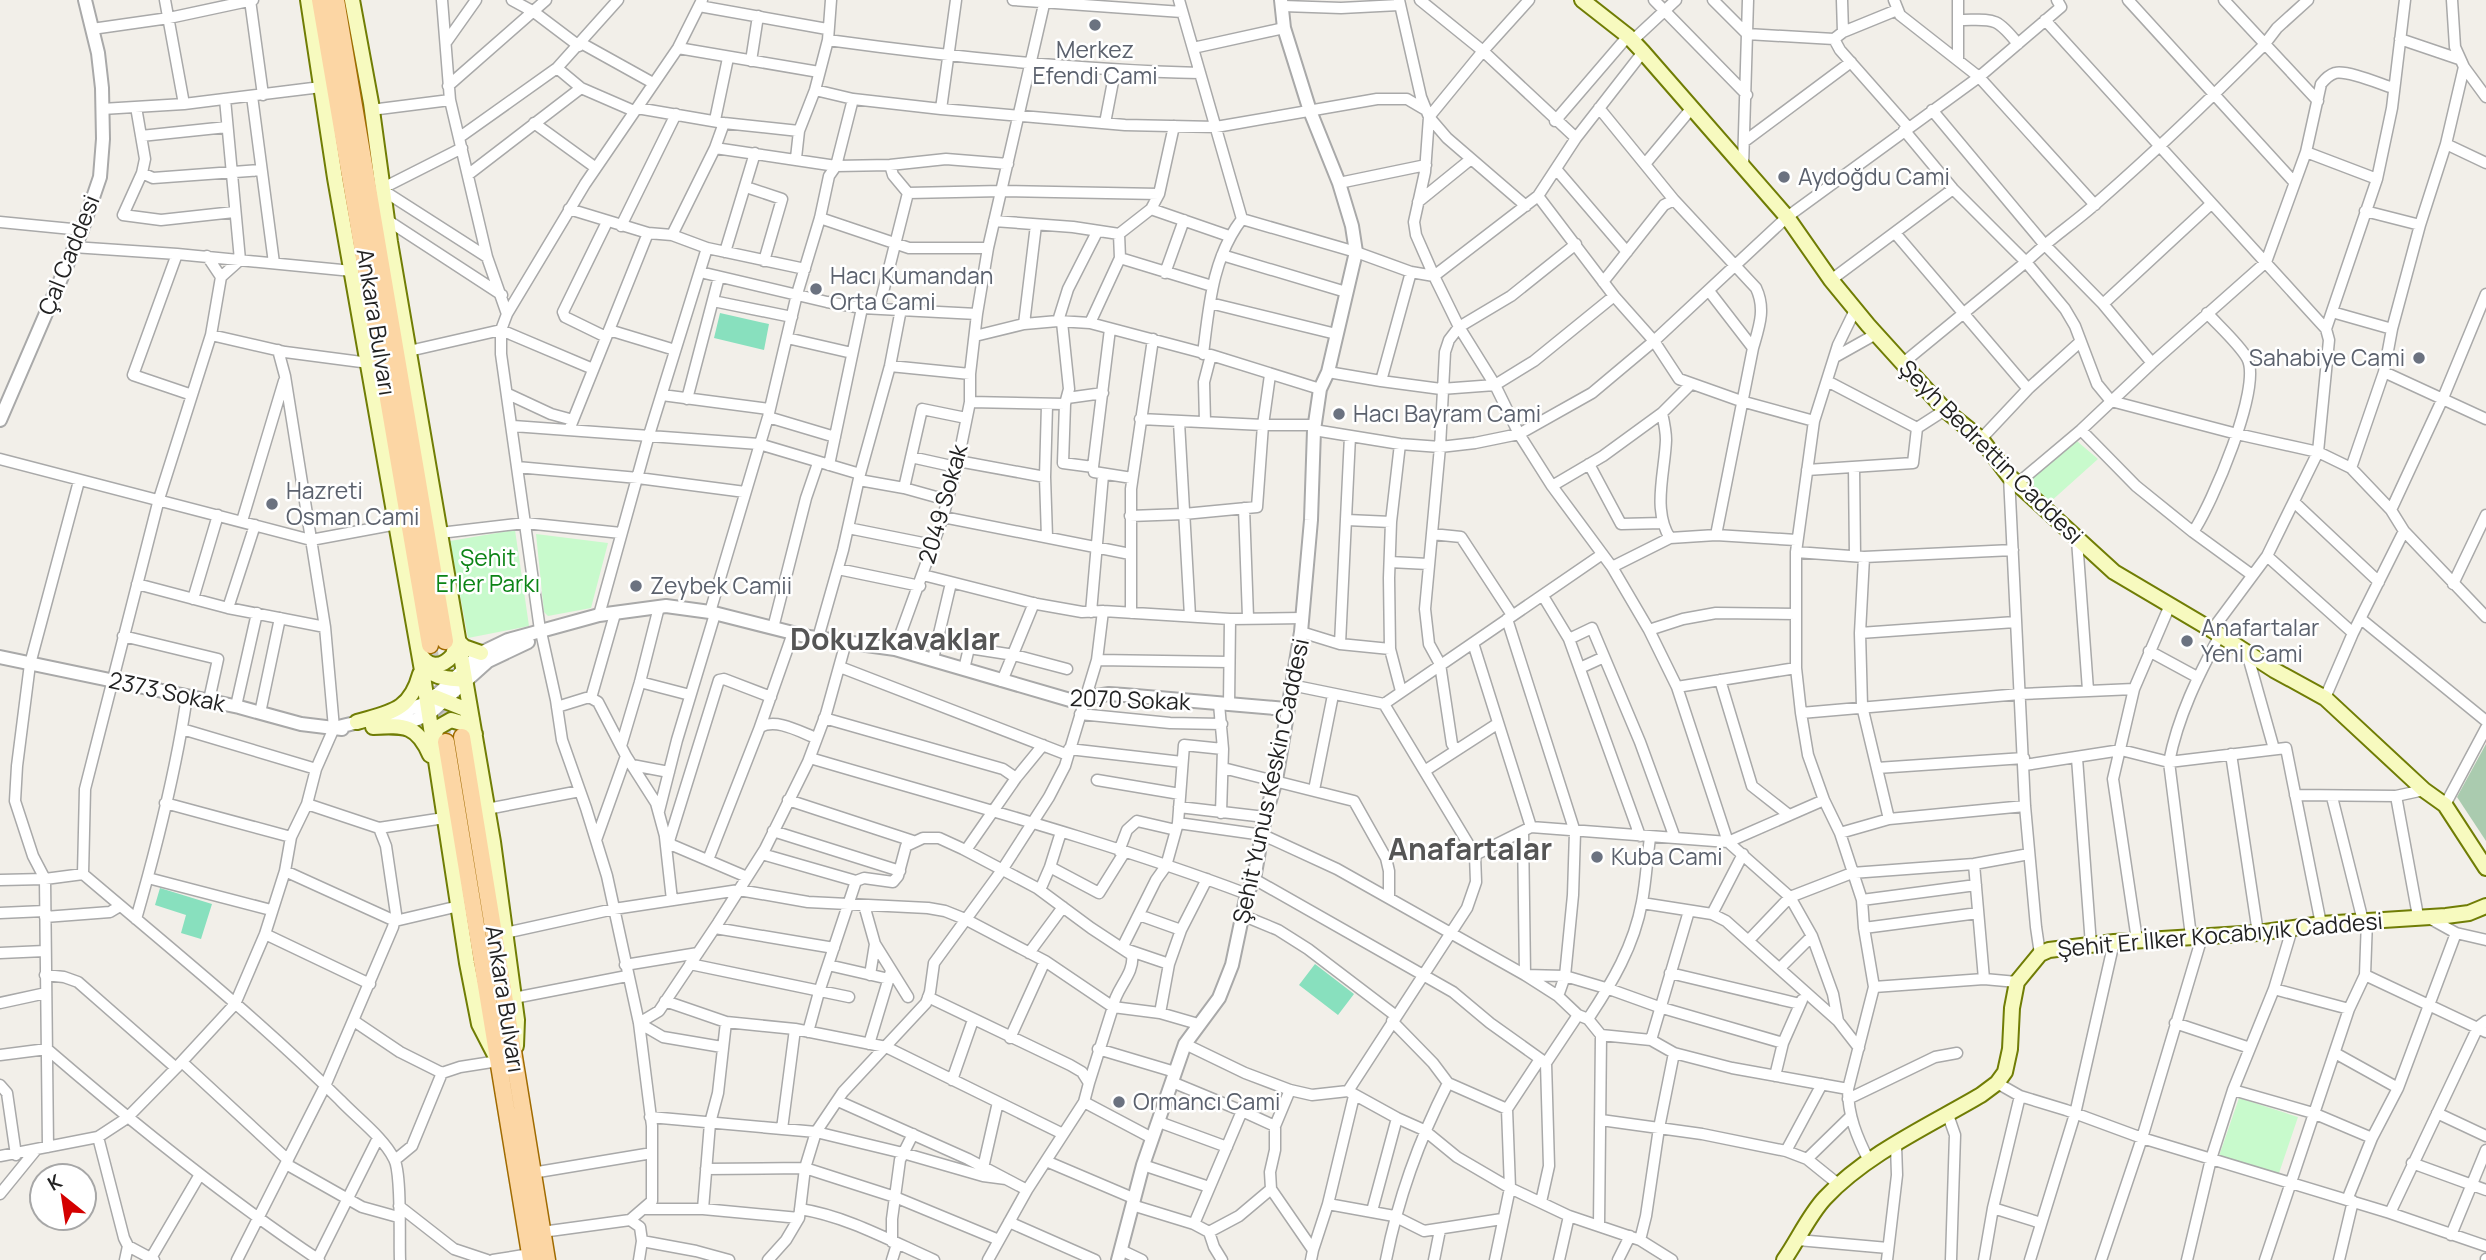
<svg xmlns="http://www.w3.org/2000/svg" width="2486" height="1260" viewBox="0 0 2486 1260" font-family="Manrope,sans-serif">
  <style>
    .cemetery { fill: #aacbaf }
    .park { fill: #c8facc }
    .pitch { fill: #88e0be }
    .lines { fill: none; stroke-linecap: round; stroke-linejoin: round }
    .secondary-tunnel { stroke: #c8c6c1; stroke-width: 14; stroke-dasharray: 14 7; stroke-linecap: butt }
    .minor-casing { stroke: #a9a9a9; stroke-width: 13 }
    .tertiary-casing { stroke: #a9a9a9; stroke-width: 16 }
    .secondary-casing { stroke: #707d05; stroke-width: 18 }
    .primary-casing { stroke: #a06b00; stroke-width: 19 }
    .minor { stroke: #fff; stroke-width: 10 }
    .tertiary { stroke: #fff; stroke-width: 12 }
    .secondary { stroke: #f7fabf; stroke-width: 14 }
    .primary { stroke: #fcd6a4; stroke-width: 16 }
    .worship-dot { fill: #6b7280; stroke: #fff; stroke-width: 2.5 }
    .labels { text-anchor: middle; stroke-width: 5; stroke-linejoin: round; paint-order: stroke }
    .worship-label { font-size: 23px; fill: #5b616d; stroke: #fff; text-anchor: start }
    .street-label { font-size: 23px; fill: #222; stroke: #fff }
    .park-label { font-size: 23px; fill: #0c8416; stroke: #fff }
    .district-label { font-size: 30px; font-weight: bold; fill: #555; stroke: #fff }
  </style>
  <rect width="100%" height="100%" fill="#f2efe9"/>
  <!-- cemetery -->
  <path class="cemetery" d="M2486,744V841L2457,797Z"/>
  <!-- park -->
  <path class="park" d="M2071,436L2098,459L2049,503L2025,478Z
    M515,530L529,626L468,638L450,541Z
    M536,534L608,543L591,608L548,616L544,612Z
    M2239,1098L2298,1117L2278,1176L2219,1156Z"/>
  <!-- pitch -->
  <path class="pitch" d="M720,313L769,324L764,350L714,338Z
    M160,888L212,904L201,939L181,933L186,915L155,905Z
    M1315,964L1354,994L1338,1015L1299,985Z"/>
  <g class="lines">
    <!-- secondary-tunnel -->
    <path class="secondary-tunnel" d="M430,645L444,734"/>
    <!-- minor casing -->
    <g class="minor-casing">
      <path id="minor" d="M165,0L184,104
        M250,0L263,95
        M442,0L450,100L487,257L507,314L501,330V354L540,630
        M512,0L534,12L579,46
        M1013,0L1182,12
        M1179,0L1242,219
        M1399,0L1421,97L1429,117L1447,138L1526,206
        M1420,0L1483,51L1576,138
        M1529,0L1483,51L1429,117L1425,172L1414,222L1416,235L1434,276L1538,196L1576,138L1643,52
        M1654,0L1747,95
        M1713,0L1747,34L1834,39L1840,50L1908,127
        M1842,0L1843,32
        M1894,0L1900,15L1979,77L2095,205
        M1958,0V59
        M2128,0L2294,182
        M2224,0L2318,101
        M2452,0L2455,47L2464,67L2486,97
        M699,6L827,29
        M1283,6L1341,8L1399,5
        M1958,20C1993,20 1995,15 2018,44
        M2045,20L2326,329L2329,340L2318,452L2267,556L2212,630
        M92,29L169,18L253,0
        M1834,39L1843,32L1897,10
        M2400,39L2459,59
        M828,40C951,57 1075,70 1200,73
        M447,41L476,0
        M1632,41L1676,0
        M581,43L653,83
        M678,48L819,72
        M1193,48L1284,28
        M751,61L758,16
        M557,68L581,88L634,111
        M448,86L546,0
        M815,90L853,99L941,109L1125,125L1216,127L1377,99H1407L1424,109
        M252,96L274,263
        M136,107L145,159L142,173L123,215L161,220L234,212
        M637,108L724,123L799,131
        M1599,108L1674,200L1756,288C1766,309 1759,327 1753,348
        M102,109L184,104L321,87
        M941,109L956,0
        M371,110L450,100
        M1932,110L2044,244L2103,304L2152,363
        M715,120L728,58
        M1555,121L1628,36
        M534,123L596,168
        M1105,123L1115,71
        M1904,130L1953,189L2026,262L2065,309L2075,326L2097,384L2111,401L2237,434L2318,452L2351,468L2391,510L2404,531L2486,617
        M141,136L227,127
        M460,137L557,68L618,0
        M1745,141L1851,62
        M2446,144L2486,163
        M715,148L836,166L890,165L946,159L1008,164
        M2306,152L2377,179
        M796,158L799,131L815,90L828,40L831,0
        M1645,164L1691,109
        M890,165L893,175L908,193L1002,191L1159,194
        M1743,167L1748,0
        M1556,169L1627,252
        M142,173L153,178L261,170
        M469,174L581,88
        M1339,183L1426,165
        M746,187L782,199L764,261
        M383,188L462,148
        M384,191L487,257
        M1538,196L1614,296L1654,341L1679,379L1741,401L1814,421
        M1418,202L1471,159
        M569,209L648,233L672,235L707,248L805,269
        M1151,209L1229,236
        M2365,211L2420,225
        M820,218L909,248H988
        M1242,219L1356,252L1411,272L1434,276L1459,327L1495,385L1519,434L1552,486L1612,567L1649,630L1677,687L1728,842L1824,800
        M387,220L502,295
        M994,221L1073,227L1119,234L1151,209L1159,194L1174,126
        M0,222L82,230
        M621,226L676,114
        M1895,233L2028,389
        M672,235L715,148L724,123
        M73,247L177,254L352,271
        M725,252L755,153
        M177,254L133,375L192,395
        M1222,255L1346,292
        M1120,258L1212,286
        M700,272L827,302L862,308L977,314
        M1165,273L1184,220
        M221,277L240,260L225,99
        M1831,280L1953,189
        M1603,282L1664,205L1674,200
        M1709,291L1753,348L1716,535
        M713,301L792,317
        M1210,303L1336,334
        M2103,304L2211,204
        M879,308L908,193
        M1856,308L1838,345L1814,421L1796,552V668L1801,713L1808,755L1824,800L1840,833L1862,900L1864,928L1874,987L1848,1089C1848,1116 1857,1137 1869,1161
        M2332,312L2392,329
        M507,314L585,184L678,48L702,0
        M1058,321L1068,289L1097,232
        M1062,322L1069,389L1065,404L1063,463L1093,467
        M1090,323L1120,258L1119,234
        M1024,324L1036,225
        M1110,329L1093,467L1094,472L1132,478
        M2326,329L2377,179L2392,108L2405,0
        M609,330L675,350
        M211,335L285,352L369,363
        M975,336L1024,324L1058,321L1090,323L1211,355L1320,389
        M606,337L565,317L563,312L607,222
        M787,338L852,353
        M409,351L501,330L593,369
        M1203,354C1209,307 1212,258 1242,219
        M1835,357L1876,334
        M1903,363L2026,262C2049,239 2076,222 2100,200C2157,150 2211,98 2264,45L2277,28L2308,0
        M890,366L970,374
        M1328,372L1381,381L1441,389L1495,385L1534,361L1614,296
        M2384,372L2486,419
        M1381,381L1411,272
        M508,394L551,414L573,420
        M662,395L769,409
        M1067,398L1103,393
        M687,399L719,277
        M970,402L1065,404
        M1662,413C1664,422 1666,431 1666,440C1665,471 1652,510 1670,538
        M768,417L835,437
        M1140,419L1263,425H1315
        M1179,422L1190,616
        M1205,422L1204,382L1211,355
        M513,426L759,444L860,474L843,550L818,638
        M1917,428L1945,410
        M569,430L648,233
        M1314,430L1400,444L1440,447L1475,443L1519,434L1592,393L1654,341L1787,217L1979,77L2061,7L2057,0
        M2081,430L2136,486L2193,532L2252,575
        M1981,439L2028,389L2080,342
        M1400,444L1391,522L1389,578L1390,649L1401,691
        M911,457L956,467
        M0,459L311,540L397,524
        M958,461L1045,477
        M1589,464L1621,524L1663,523
        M829,465L862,308
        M517,467L638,478L745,492
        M1854,467L1855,556
        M2351,468L2384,372L2392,329L2420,225L2446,144L2464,67
        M1807,470L1913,463L1917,428L1827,381
        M860,474L890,366L901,309
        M2009,476L2025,806L2036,927L2040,954
        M859,480L904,488L947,500
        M2018,483L2081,430L2152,363L2266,262L2306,152L2321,84C2325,79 2329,75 2335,73C2348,70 2380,84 2393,88
        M1552,486L1603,456L1662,413L1691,384
        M904,488L922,409L966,418
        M2294,502L2379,582
        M1244,508L1248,617
        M2391,510L2443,398L2486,294
        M1130,516L1184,514L1257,507L1263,425L1270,375
        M943,517L1130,554
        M1347,520L1391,522
        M242,521L284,381
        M848,528L933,545
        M2193,532C2211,506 2263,386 2247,358C2239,344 2219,326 2207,313
        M440,533L525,523L621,533
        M1432,534L1461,537L1512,615
        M1047,537L1045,477L1047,405
        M2077,540L2088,690
        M1796,552L1864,557L2013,550
        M2267,556L2353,633
        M1864,557L1860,633L1862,706L1889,819
        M1390,562L1428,564
        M1612,567L1670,538L1716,535L1796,540
        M838,569L920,586
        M923,575L1037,604L1082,612L1103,611L1230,619L1303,618
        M137,584L228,608L325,627
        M2453,584L2486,515
        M1543,596L1569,639L1640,836
        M193,599L218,515
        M228,608L255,525
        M710,612L768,417L797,294L820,218L829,176L836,166L853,99
        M1091,612L1103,475
        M1131,613V489L1153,339
        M599,615L649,435L707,248
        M1507,619L1575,832L1573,895L1565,976L1558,996
        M2361,619L2486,721
        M773,628L806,498L818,463
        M1649,630L1683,619L1716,613L1796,614
        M541,632L556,700L562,740L586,808L607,876L639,1023L663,1037L722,1047
        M1301,632L1340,644L1390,649
        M1860,633L2015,622
        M123,636L218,659L209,700
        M1569,639L1592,628L1640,742L1675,838
        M1473,643L1531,827
        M1340,644L1350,436
        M895,649L943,517L958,461L970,402V374L977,314L988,248L1045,0
        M2149,651L2197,677
        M2247,653L2274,749
        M933,659L951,583
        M1097,660L1229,662
        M840,667L1068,755
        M1580,668L1604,657
        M964,669L969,648L1014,655L1067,669
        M1720,680L1752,786L1789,815
        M1002,681L1034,603
        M640,682L690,695
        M1291,685L1384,704L1475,855L1476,882L1467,908L1348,1091
        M1677,687L1796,668
        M591,698L615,614
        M2325,698L2353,633L2404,531
        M1219,704L1223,749L1221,813
        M1384,704L1601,555
        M1229,705L1230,619
        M236,706L257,613
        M557,707L586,698H591L598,702L626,756L656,803L665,836L672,845L747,877
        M260,713L280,618
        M1801,713L2020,694L2134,689
        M1080,714L1170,723L1222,724
        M824,718L1003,769L1016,778
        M760,727L793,633
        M182,729L316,769
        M621,746L640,682L659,607
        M1069,749L1182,762
        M1456,750L1452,744L1440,664L1429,644L1425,609L1440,447L1445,352L1449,340L1459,327L1511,296L1576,244
        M2231,754L2258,933
        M810,758C956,801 1104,840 1247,894
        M2077,758L2091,945
        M632,765L669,772
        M2025,765L2121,750L2169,762L2286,748L2321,924
        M1223,768L1354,801L1386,858L1389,871V897
        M1877,768L2024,758
        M1426,770L1497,724
        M1097,780L1180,794
        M1314,790L1333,695
        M2295,795L2396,796L2424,790
        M2396,796L2418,916
        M2332,797L2363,921
        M788,800L913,841
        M165,803L291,837
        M2445,805L2486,728
        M1179,807L1265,817
        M487,809L580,791
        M659,811L677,740L715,614
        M1178,823L1263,835L1337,869L1525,975L1558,996L1578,1015L1588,1019L1601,1035L1651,1040L1674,1053L1732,1068L1848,1089
        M379,828L444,818
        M773,831L900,871
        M1523,831L1525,975L1565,976L1609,989L1659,1007L1783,1043
        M1840,833L1889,819L2025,806
        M665,837L672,900
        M596,840L626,756
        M669,841L719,680L724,679L771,697
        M966,850L1016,778L1043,745
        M1119,851L1127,830L1137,821L1176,830
        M762,854L856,881
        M1475,855L1531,827L1728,842L1790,897L1812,936L1833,994L1838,1021L1859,1048
        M708,860L760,727C777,718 800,732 816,738
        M1974,864L1984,979
        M1050,867L1099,893L1124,853
        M285,871L395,921L459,906
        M83,874L85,789L159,499L211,335L221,277L207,256
        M148,878L271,910
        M1254,879L1453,992L1490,1023L1546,1063L1549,1166L1541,1202
        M0,880L45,879L83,874C170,948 259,1020 340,1100C356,1117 384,1138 394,1159C402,1173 399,1240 400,1260
        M1040,890L1050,867L1061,832
        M1862,900L1976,885
        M1642,903L1712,914L1726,921L1838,1021
        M864,905L875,944L908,997
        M0,913L45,911
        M1712,914L1743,854
        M1139,915L1181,930
        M1244,916L1278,930L1308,949L1396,1016
        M45,917L110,912L120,906
        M2429,918L2456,933L2486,940
        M136,919C157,846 176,771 187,696
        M715,928L834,948
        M1864,928L1978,913
        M505,933L614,909L739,890L808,902L928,908L945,911L965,919L1045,961L1113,1007L1089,1083
        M265,934L370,984
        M2191,936L2169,762C2178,716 2198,676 2220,635
        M1749,940L1790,897L1852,873L1974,864L2029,854
        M2137,940L2113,779L2134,689L2170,605
        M0,953L45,951
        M1029,953L1063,907
        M690,964L849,997
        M1169,964L1122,948L1156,880L1166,866L1178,823L1184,745L1223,749
        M625,965L698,953
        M828,965L889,979
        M1780,968L1812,936
        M1670,973L1800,1004
        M45,975L64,977L78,982L176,1068
        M870,975L875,944
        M2365,975L2486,1032
        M1874,987L1984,979L2017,982
        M2274,989L2349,1009
        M928,997L1070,1065L1082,1072L1089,1083L1084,1102L1027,1190L988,1260
        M514,998L627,976
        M665,1001L726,1022L795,1029L886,1047L1063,1134
        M0,1003L46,993
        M1160,1013L1169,964L1181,930L1207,879
        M1588,1019C1612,983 1634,946 1642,902C1646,881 1647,859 1650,838
        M354,1021L400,1052L442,1073
        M1392,1021L1433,1063L1448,1083L1507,1109L1510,1188L1495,1260
        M2175,1023L2250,1048
        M808,1032L819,992L856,881L864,878L893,882L898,876L906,846L923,838H939L963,849L1037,888L1091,928L1132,955C1135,974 1115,989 1113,1007L1160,1013L1198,1024
        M1010,1038L1045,961
        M1651,1040L1689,911
        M869,1044L891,971
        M1185,1044L1245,1073L1290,1090L1312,1095L1348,1091L1397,1118L1424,1130L1457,1157L1510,1188L1569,1216L1640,1240L1672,1260
        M1098,1049L1175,1072
        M2335,1053L2398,1088
        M0,1055L47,1049C134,1124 223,1196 319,1260
        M182,1062L288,1160
        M1546,1063L1578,1015
        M1775,1076L1783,1043L1802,1000
        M952,1080L973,1020
        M1172,1082L1242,1111L1194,1224
        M1997,1083L2020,1096L2066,1110L2142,1138L2390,1213L2486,1246
        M0,1085L7,1093L16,1155
        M1290,1090L1275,1126V1150L1270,1172L1271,1189L1313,1250L1311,1260
        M2233,1090L2313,1113L2372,1138
        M1354,1096L1328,1204L1394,1216L1424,1231L1502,1219
        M1848,1099L1935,1057L1957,1053
        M838,1101L968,1159L1027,1190
        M1084,1102L1152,1138
        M1507,1109L1540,1059
        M1242,1111L1275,1126
        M2437,1113L2486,1136
        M1948,1115L1955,1135L1951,1260
        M650,1117L816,1132L903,1153L983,1176L1006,1179
        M1601,1120L1702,1134L1786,1151L1807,1159L1838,1184
        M1159,1122L1227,1147
        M782,1129L795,1029
        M98,1137L124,1238L128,1246L154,1260
        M48,1147L45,879L33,856L15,801L17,766L30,664L79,481
        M1786,1151L1822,1084
        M0,1156L98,1137L127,1118L176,1068L235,1004L265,934L285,871L291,837L307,804L316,769L334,728L325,627L285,376L278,350
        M1807,1159L1850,1117
        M395,1160L412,1146L442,1073L460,1067L498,1061
        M1046,1161L1133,1198
        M2412,1163L2486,1190
        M286,1164L362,1207L398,1217
        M1143,1165L1209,1187
        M983,1168L998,1102
        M706,1169L805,1168L895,1197L999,1240
        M532,1173L652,1153
        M0,1194L35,1151
        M2347,1200L2372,1138L2398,1088L2456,933
        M1132,1205L1194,1224L1209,1232L1214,1247L1222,1260
        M399,1206L454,1249L487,1260
        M1993,1208L2041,1223
        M645,1209H703L799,1218
        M703,1209L710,1123L718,1093L726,1022
        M800,1209C846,1216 891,1241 934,1260
        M1372,1211L1397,1118
        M2390,1213L2478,1027L2486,1021
        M630,1220L652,1201V1126L639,1023L659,1011L718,923L765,849L808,762L826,714L846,642
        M1009,1222L1095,1260
        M1599,1225L1601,1035
        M542,1232L630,1220L640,1227L642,1241L639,1260
        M1209,1232L1239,1216L1271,1189
        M2451,1235L2486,1150
        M1640,1240L1646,1216L1659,1128L1674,1053
        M1798,1240L1888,1248
        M642,1241L696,1251L729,1260
        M892,1242V1219L900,1160L913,1134
        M1121,1250L1142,1260
        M1313,1250L1328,1204
        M151,1258L199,1176
        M125,1260L128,1246
        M237,1260L325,1086L393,927L396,914L386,846L379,828L307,804
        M317,1260L378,1138
        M493,1260L530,1254
        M768,1260L786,1240L799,1218L805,1168L816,1132L843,1092L926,1003L930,992L934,963L1002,870L1049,797L1065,766L1097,660L1103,611
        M892,1260L897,1244
        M1386,1260C1398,1198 1419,1140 1448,1083
        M1434,1260L1440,1230
        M1559,1260L1569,1216
        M1618,1260L1630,1236
        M1887,1260L1897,1175L1896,1145
        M1984,1260L1993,1208L2020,1096
        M2030,1260L2075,1114L2114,942
        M2101,1260L2142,1138L2202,937
        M2187,1260L2211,1159L2233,1090L2274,989L2292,929
        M2265,1260L2349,1009L2365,975L2367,920
        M2339,1260L2353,1201
        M2486,1260V1259"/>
    </g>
    <!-- tertiary casing -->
    <g class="tertiary-casing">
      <path id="tertiary" d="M0,420L82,230L100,177L103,139L102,88L98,53L85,0
        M0,657L239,707L301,724L342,729
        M388,716L424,704L440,692L481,653L508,640L599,615L666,606L710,612L809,637L895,649L1070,700L1109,694L1124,695L1286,709
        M391,723L415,720L429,714L488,661L528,642
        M334,728L367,720
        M1118,1260L1143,1165L1185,1044L1219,998L1232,965L1247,894L1254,879L1265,817L1276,780L1301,632L1311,520L1314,430L1320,389L1328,372L1356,252L1352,226L1339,183L1310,111L1284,28L1281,0"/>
    </g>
    <!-- secondary casing -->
    <g class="secondary-casing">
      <path id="secondary" d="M308,0L335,178L423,676L467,963L479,1024L495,1055
        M352,0L371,103L390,242L493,842L517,1020L516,1046
        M1582,0L1628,36L1643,52L1787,217L1831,280L1868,325L1945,410L1981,439L2009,476L2114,572L2212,630L2274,670L2325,698L2424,790L2445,805L2486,868
        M457,640L464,647L481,653
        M419,652C427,668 441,669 453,655L457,640
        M421,664C434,679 447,678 465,680
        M435,697L465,709L472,719
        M357,722C391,712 410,711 420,674
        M373,727C405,725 417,725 430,755
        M433,740L437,728L451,720L465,724L475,734
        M1784,1260C1798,1240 1809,1215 1825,1198C1866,1154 1930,1125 1981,1095L1997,1083L2005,1072L2010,1049L2012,1008L2017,982L2040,954L2049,950L2114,942L2258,933L2321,924L2446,916L2469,913L2486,906"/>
    </g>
    <!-- primary casing -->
    <g class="primary-casing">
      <path id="primary" d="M320,0L430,645
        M336,0L445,641
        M462,737L547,1260
        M446,742L531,1260"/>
    </g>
    <!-- minor -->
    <use href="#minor" class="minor"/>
    <!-- tertiary -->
    <use href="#tertiary" class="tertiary"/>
    <!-- secondary -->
    <use href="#secondary" class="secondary"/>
    <!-- primary -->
    <use href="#primary" class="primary"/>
  </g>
  <!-- markers -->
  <g class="worship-dot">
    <circle cx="1095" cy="25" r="7"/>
    <circle cx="1784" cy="177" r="7"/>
    <circle cx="816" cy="289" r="7"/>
    <circle cx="2419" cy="358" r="7"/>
    <circle cx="1339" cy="414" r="7"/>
    <circle cx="272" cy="504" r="7"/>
    <circle cx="636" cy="586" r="7"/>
    <circle cx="2187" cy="641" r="7"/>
    <circle cx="1597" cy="857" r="7"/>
    <circle cx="1119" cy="1102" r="7"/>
  </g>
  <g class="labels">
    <!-- worship labels -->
    <g class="worship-label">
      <text x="1095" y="58" text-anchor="middle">Merkez<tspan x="1095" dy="26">Efendi Cami</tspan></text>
      <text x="1798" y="185">Aydoğdu Cami</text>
      <text x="830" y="284">Hacı Kumandan<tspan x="830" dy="26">Orta Cami</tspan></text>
      <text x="2405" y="366" text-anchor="end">Sahabiye Cami</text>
      <text x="1353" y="422">Hacı Bayram Cami</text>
      <text x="286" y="499">Hazreti<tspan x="286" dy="26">Osman Cami</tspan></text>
      <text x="650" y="594">Zeybek Camii</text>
      <text x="2201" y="636">Anafartalar<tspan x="2201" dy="26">Yeni Cami</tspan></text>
      <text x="1611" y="865">Kuba Cami</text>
      <text x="1133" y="1110">Ormancı Cami</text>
    </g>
    <!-- street labels -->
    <g class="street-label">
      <text transform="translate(69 255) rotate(-68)" y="8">Çal Caddesi</text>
      <text transform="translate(376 322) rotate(81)" y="8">Ankara Bulvarı</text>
      <text transform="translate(1991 452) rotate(45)" y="8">Şeyh Bedrettin Caddesi</text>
      <text transform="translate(943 504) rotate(-74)" y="8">2049 Sokak</text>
      <text transform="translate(167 692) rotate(12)" y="8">2373 Sokak</text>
      <text transform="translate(1130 700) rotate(2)" y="8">2070 Sokak</text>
      <text transform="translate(1271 781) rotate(-78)" y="8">Şehit Yunus Keskin Caddesi</text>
      <text transform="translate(2220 935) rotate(-5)" y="8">Şehit Er İlker Kocabıyık Caddesi</text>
      <text transform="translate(505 999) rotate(81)" y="8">Ankara Bulvarı</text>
    </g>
    <!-- park labels -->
    <g class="park-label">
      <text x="488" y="566">Şehit<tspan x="488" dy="26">Erler Parkı</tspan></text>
    </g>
    <!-- district labels -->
    <g class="district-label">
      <text x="895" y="650">Dokuzkavaklar</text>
      <text x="1470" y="860">Anafartalar</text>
    </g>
  </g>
  <!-- north arrow -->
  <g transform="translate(63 1197) rotate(330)"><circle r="33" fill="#ffffff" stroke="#a7a7a7" stroke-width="2"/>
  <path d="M0-5L12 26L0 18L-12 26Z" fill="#d40000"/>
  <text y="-10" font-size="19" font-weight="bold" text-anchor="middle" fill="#222222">K</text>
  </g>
</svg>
